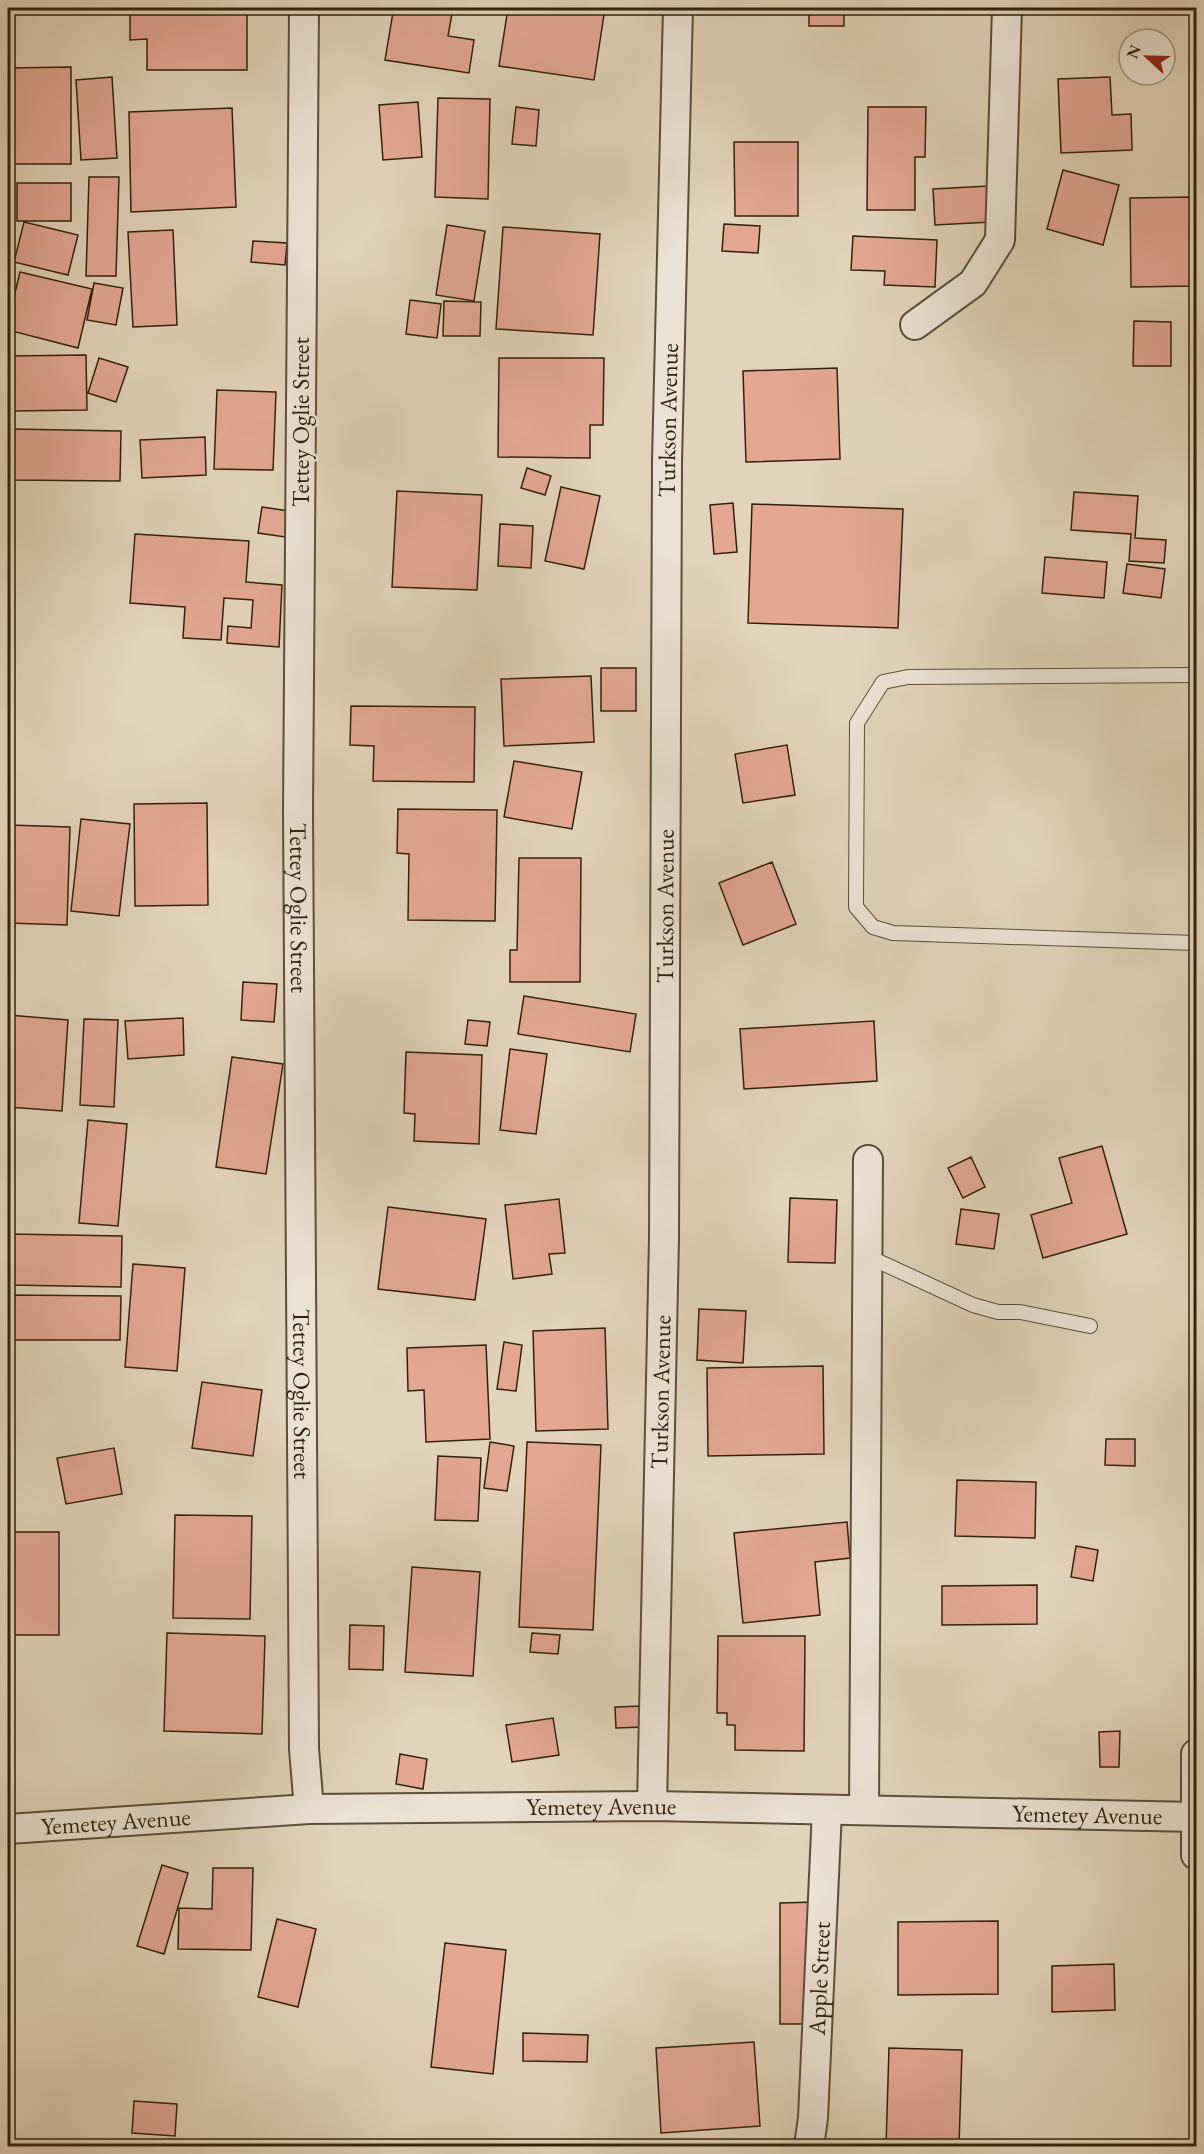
<svg xmlns="http://www.w3.org/2000/svg" width="1204" height="2154" viewBox="0 0 1204 2154" font-family="'EB Garamond',serif">
  <style>
    .building { fill: #e3a794; stroke: #32220b; stroke-width: 1.5 }
    .lines { fill: none; stroke-linecap: round; stroke-linejoin: round }
    .service-casing { stroke: #5e4e37; stroke-width: 16 }
    .minor-casing { stroke: #5e4e37; stroke-width: 32 }
    .service { stroke: #ece2d2; stroke-width: 14 }
    .minor { stroke: #ece2d2; stroke-width: 28 }
    .labels { text-anchor: middle; stroke-width: 5; stroke-linejoin: round; paint-order: stroke }
    .street-label { font-size: 24px; fill: #32220b; stroke: #ece2d2 }
  </style>
  <rect width="100%" height="100%" fill="#e2d3ba"/>
  <filter id="stains"><feTurbulence type="fractalNoise" baseFrequency=".00333" numOctaves="4"/><feColorMatrix values="0 0 0 0 .2 0 0 0 0 .09 0 0 0 0 .02 0 0 0 .5 -.17"/></filter>
  <radialGradient id="worn" r=".72"><stop offset=".6" stop-color="#630" stop-opacity="0"/><stop offset="1" stop-color="#630" stop-opacity=".3"/></radialGradient>
  <!-- building -->
  <path class="building" d="M130,8H247V70H147V39L130,40Z
    M383,8H453L448,36L474,40L469,73L385,60L393,12L383,10Z
    M508,8H605L594,80L499,66Z
    M809,8H844V26H809Z
    M71,67V164H8V68Z
    M112,77L117,158L81,160L76,80Z
    M1110,77L1112,115L1131,114L1132,150L1061,153L1058,79Z
    M438,98L490,99L488,199L435,197Z
    M418,102L422,157L383,160L379,105Z
    M516,107L539,110L536,146L512,144Z
    M868,107H926L925,157H915V210H867Z
    M232,108L236,207L131,212L129,112Z
    M734,142H798V216H735Z
    M1063,170L1119,185L1103,245L1047,229Z
    M89,177H119L116,276H86Z
    M17,183H71V221H17Z
    M989,186L991,222L935,225L933,189Z
    M1196,197V286L1131,287L1130,198Z
    M24,222L78,235L68,275L14,262Z
    M724,224L760,226L758,253L722,251Z
    M447,225L485,231L474,301L436,295Z
    M503,227L600,234L593,335L496,329Z
    M173,230L177,325L133,327L128,232Z
    M8,234H12L9,276H8Z
    M853,236L937,240L935,287L884,285L885,271L851,270Z
    M253,241L287,243L285,265L251,262Z
    M20,272L92,289L78,348L8,330V322Z
    M94,283L123,288L116,325L87,320Z
    M410,300L441,304L437,338L406,334Z
    M444,301L481,302L480,336H443Z
    M1134,321L1171,322V366H1133Z
    M86,355L87,410L9,411V356Z
    M99,358L128,367L116,402L88,393Z
    M499,358H604L603,425H590V458L498,457Z
    M837,368L840,459L746,462L743,371Z
    M217,390L276,392L273,470L214,469Z
    M10,429L121,431L120,481L10,480Z
    M205,437L206,475L142,478L140,440Z
    M527,468L551,476L545,495L521,488Z
    M561,487L600,496L584,569L545,561Z
    M397,491L482,495L477,590L392,587Z
    M1074,492L1138,496L1135,538L1166,540L1164,563L1129,561L1131,534L1071,530Z
    M733,503L737,552L714,554L710,505Z
    M752,504L903,509L898,628L748,623Z
    M262,507L289,511L285,537L258,533Z
    M500,524L533,526L531,568L498,566Z
    M135,534L249,541L246,582L282,585L279,647L227,643L228,626L251,628L253,600L224,598L221,640L183,638L185,607L130,603Z
    M1045,557L1107,562L1104,598L1042,593Z
    M1127,564L1165,569L1161,598L1123,593Z
    M601,668H636V711H601Z
    M591,676L594,742L504,746L501,679Z
    M351,706L475,707L474,782L373,781L374,746L350,745Z
    M787,745L795,795L743,803L735,754Z
    M514,761L582,772L572,829L504,817Z
    M207,803L208,905L135,906L134,804Z
    M398,809L497,810L495,921L408,920L409,854L397,853Z
    M81,819L130,824L119,916L71,911Z
    M8,825L70,827L67,925L8,923Z
    M519,858H581L580,982H510V950H517Z
    M772,862L796,924L743,945L719,883Z
    M243,982L277,984L274,1022L241,1020Z
    M524,996L636,1014L630,1052L518,1034Z
    M8,1015L68,1020L62,1111L8,1107Z
    M183,1018L184,1055L128,1059L125,1021Z
    M84,1019L118,1020L114,1107L80,1105Z
    M468,1020L490,1022L487,1046L465,1044Z
    M874,1021L877,1081L744,1089L740,1029Z
    M510,1049L547,1054L536,1134L500,1130Z
    M406,1052L482,1055L479,1144L414,1141L415,1114L404,1113Z
    M232,1057L283,1064L266,1174L216,1167Z
    M88,1120L127,1124L118,1226L79,1223Z
    M1102,1146L1127,1234L1043,1258L1031,1215L1072,1203L1059,1158Z
    M971,1157L985,1187L963,1198L948,1168Z
    M790,1198L837,1200L835,1263L788,1262Z
    M559,1199L565,1253L549,1254L552,1274L513,1279L505,1205Z
    M388,1207L486,1219L475,1300L378,1289Z
    M961,1209L999,1214L994,1249L956,1244Z
    M8,1234L122,1236L121,1287L8,1285Z
    M133,1264L185,1268L177,1371L125,1367Z
    M8,1295L121,1296L120,1340H8Z
    M699,1309L746,1311L743,1363L697,1360Z
    M605,1328L608,1429L536,1431L533,1331Z
    M504,1342L522,1345L516,1391L497,1389Z
    M486,1345L490,1439L426,1442L424,1390L408,1391L407,1348Z
    M823,1366L824,1454L708,1456L707,1368Z
    M202,1382L262,1390L253,1456L192,1448Z
    M1106,1439H1135V1466L1105,1465Z
    M490,1442L514,1446L507,1491L484,1488Z
    M527,1442L601,1445L593,1630L519,1627Z
    M114,1448L122,1494L66,1504L57,1458Z
    M438,1456L481,1458L478,1521L435,1520Z
    M957,1480L1036,1482L1035,1538L955,1536Z
    M175,1515L252,1516L250,1619L173,1618Z
    M847,1522L850,1558L815,1562L820,1615L743,1623L734,1533Z
    M8,1532H59V1635H8Z
    M1076,1546L1098,1550L1093,1581L1071,1577Z
    M412,1567L480,1572L473,1676L405,1672Z
    M1037,1585V1624L942,1625V1586Z
    M350,1625L384,1626L383,1670L349,1669Z
    M167,1633L265,1636L262,1734L164,1731Z
    M532,1633L560,1635L558,1654L530,1652Z
    M718,1636H805L804,1751L735,1750V1725H727V1713H717Z
    M643,1706L644,1727L616,1728L615,1707Z
    M553,1718L559,1755L512,1762L506,1725Z
    M1120,1731L1119,1767H1100L1099,1732Z
    M400,1754L427,1759L423,1789L396,1784Z
    M162,1865L188,1873L164,1954L137,1946Z
    M213,1868H253L251,1950L178,1949L179,1908L212,1909Z
    M817,1902V2024H780V1903Z
    M277,1919L316,1929L298,2007L258,1997Z
    M998,1921V1994L898,1995V1922Z
    M445,1943L506,1950L493,2074L431,2067Z
    M1114,1964L1115,2010L1052,2012V1966Z
    M523,2033L588,2035L587,2062L523,2061Z
    M754,2042L760,2126L661,2133L656,2048Z
    M889,2048L962,2050L959,2146H886Z
    M134,2101L177,2104L175,2136L132,2133Z"/>
  <g class="lines">
    <!-- service casing -->
    <g class="service-casing">
      <path id="service" d="M1196,675L908,677L883,682L857,723L856,907L873,927L893,933L1196,943
        M867,1256L973,1305L998,1312H1020L1090,1326"/>
    </g>
    <!-- minor casing -->
    <g class="minor-casing">
      <g id="minor">
        <path id="s1" d="M304,8L298,810L304,1749L309,1809"/>
        <path d="M915,325L973,283L1000,240L1007,8"/>
        <path d="M1196,1754V1855"/>
        <path id="s2" d="M652,1806L664,1238L667,462L678,8"/>
        <path d="M864,1810L868,1160"/>
        <path id="s3" d="M8,1829L309,1809L652,1806L1196,1817"/>
        <path id="s4" d="M809,2146L813,2118L827,1810"/>
      </g>
    </g>
    <!-- service -->
    <use href="#service" class="service"/>
    <!-- minor -->
    <use href="#minor" class="minor"/>
  </g>
  <g class="labels">
    <!-- street labels -->
    <g class="street-label">
      <text dy="8" stroke="none"><textPath href="#s2" startOffset="1386">Turkson Avenue</textPath></text>
      <text transform="translate(301 422) rotate(-90)" y="8">Tettey Oglie Street</text>
      <text dy="8" stroke="none"><textPath href="#s2" startOffset="900">Turkson Avenue</textPath></text>
      <text dy="8" stroke="none"><textPath href="#s1" startOffset="900">Tettey Oglie Street</textPath></text>
      <text dy="8" stroke="none"><textPath href="#s2" startOffset="414">Turkson Avenue</textPath></text>
      <text dy="8" stroke="none"><textPath href="#s1" startOffset="1386">Tettey Oglie Street</textPath></text>
      <text dy="8" stroke="none"><textPath href="#s3" startOffset="594">Yemetey Avenue</textPath></text>
      <text dy="8" stroke="none"><textPath href="#s3" startOffset="1080">Yemetey Avenue</textPath></text>
      <text dy="8" stroke="none"><textPath href="#s3" startOffset="108">Yemetey Avenue</textPath></text>
      <text dy="8" stroke="none"><textPath href="#s4" startOffset="168">Apple Street</textPath></text>
    </g>
  </g>
  <!-- margin -->
  <rect width="1204" height="2154" fill="none" stroke="#e2d3ba" stroke-width="30"/>
  <rect x="9" y="9" width="1186" height="2136" fill="none" stroke="#32220b" stroke-width="3"/>
  <rect x="15" y="15" width="1174" height="2124" fill="none" stroke="#32220b" stroke-width="1.5"/>
  <!-- north arrow -->
  <g transform="translate(1147 57) rotate(292)"><circle r="28" fill="#ece2d2" stroke="#a29582" stroke-width="1.5"/>
  <path d="M0-4.5L10 22L0 15L-10 22Z" fill="#8f2418"/>
  <text y="-9" font-size="16" font-weight="bold" text-anchor="middle" fill="#32220b">N</text>
  </g>
  <rect width="100%" height="100%" filter="url(#stains)"/>
  <rect width="100%" height="100%" fill="url(#worn)"/>
</svg>
